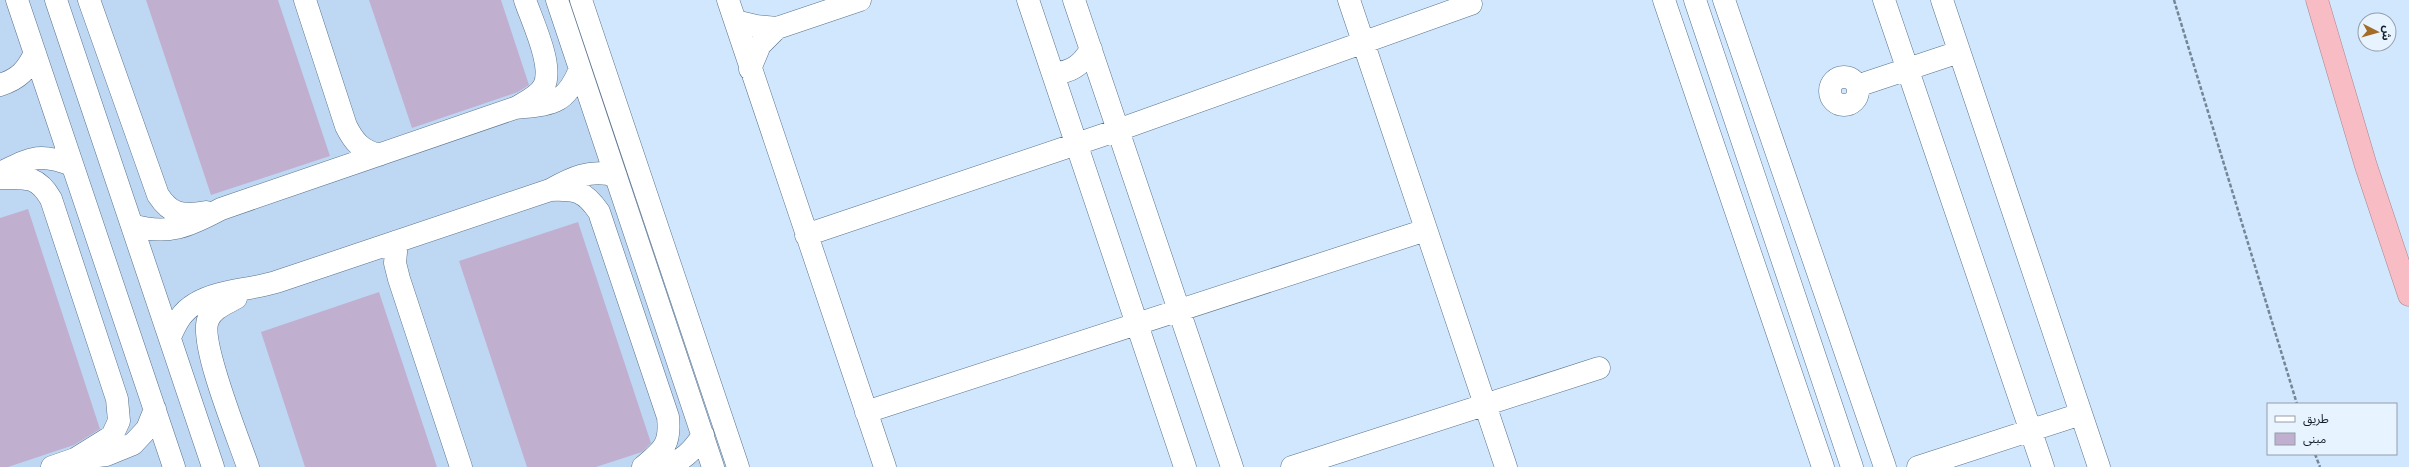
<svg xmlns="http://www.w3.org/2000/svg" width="2409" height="467" viewBox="0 0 2409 467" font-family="'IBM Plex Sans','Noto Sans Arabic',sans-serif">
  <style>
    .built { fill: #bed8f4 }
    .building { fill: #c1afd0 }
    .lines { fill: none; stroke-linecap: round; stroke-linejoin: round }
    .minor-casing { stroke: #57718b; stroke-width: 23 }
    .highway-casing { stroke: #a9858f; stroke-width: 23 }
    .path { stroke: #758697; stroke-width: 2.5; stroke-dasharray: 4 2; stroke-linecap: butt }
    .minor { stroke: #fff; stroke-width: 22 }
    .highway { stroke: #f8bcc5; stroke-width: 22 }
  </style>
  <rect width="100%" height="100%" fill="#d0e7fe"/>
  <!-- built -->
  <path class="built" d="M0,0H576L733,467H0Z"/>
  <!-- building -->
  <path class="building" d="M146,0H278L330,156L211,195Z
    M369,0H501L529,85L518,92L412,128Z
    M28,209L100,429L74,445L8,467H0V218Z
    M578,222L651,443L642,452L596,467H527L459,261Z
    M379,292L437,467H305L261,332Z"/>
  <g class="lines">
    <!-- minor casing -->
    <g class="minor-casing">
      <path id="minor" d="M17,0L174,467
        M56,0L213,467
        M89,0L158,195C171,215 182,216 206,212
        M305,0L346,126C354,142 361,150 379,155
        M557,0L713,467
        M581,0L738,467
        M728,0L885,467
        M1028,0L1185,467
        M1074,0L1232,467
        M1349,0L1506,467
        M1664,0L1823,467
        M1695,0L1852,467
        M1724,0L1885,467
        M1884,0L2043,467
        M1942,0L2099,467
        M735,21L756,26L777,28L860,0
        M750,69L760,45L777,28
        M1053,73C1071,73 1082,65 1091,49
        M1830 91a14 14 0 1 1 28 0a14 14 0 1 1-28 0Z
        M0,85C19,79 27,70 35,53
        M1857,86L1959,52
        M517,107C526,102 539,96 544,86C554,66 532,21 525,0
        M0,173C31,158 39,152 72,165
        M0,178C26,178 37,175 51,199L117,399L119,421L112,436L75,459
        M550,190C575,189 584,190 599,212L668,417C671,445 663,450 643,467
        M132,225C168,236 189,226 221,209L515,108C551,104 565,106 580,69
        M806,235L1118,130L1471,4
        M397,241L395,263L399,279L461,467
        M236,298C226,304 213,308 208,320C199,343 239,440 248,467
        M170,337C176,324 181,312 195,304C218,290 250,290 276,282C367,251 458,220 550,190C571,178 591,168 616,176
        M866,412L1426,230
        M52,467L75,459L106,455L133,444L147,429L155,409
        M661,467C682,462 692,452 703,435
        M1292,467L1599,368
        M1918,467L2081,414"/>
    </g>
    <!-- highway casing -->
    <g class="highway-casing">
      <path id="highway" d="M2317,0L2366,166L2409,295"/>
    </g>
    <!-- path -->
    <path class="path" d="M2174,0L2297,404
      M2315,454L2320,467"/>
    <!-- minor -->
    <use href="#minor" class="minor"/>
    <!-- highway -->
    <use href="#highway" class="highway"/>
  </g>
  <!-- legend -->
  <rect x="2267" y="403" width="130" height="52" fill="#e7f3ff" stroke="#939eaa"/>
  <rect x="2275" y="416" width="20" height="6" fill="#ffffff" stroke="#939eaa"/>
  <text x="2303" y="423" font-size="12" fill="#151f2a">طريق</text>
  <rect x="2275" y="433" width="20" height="12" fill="#c1afd0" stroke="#939eaa"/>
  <text x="2303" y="443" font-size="12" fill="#151f2a">مبنى</text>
  <!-- north arrow -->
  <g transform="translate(2377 32) rotate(96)"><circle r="19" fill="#e7f3ff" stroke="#939eaa"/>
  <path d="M0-3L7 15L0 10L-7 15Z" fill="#a36d27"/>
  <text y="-6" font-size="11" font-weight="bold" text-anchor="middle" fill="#151f2a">ش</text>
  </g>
</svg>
